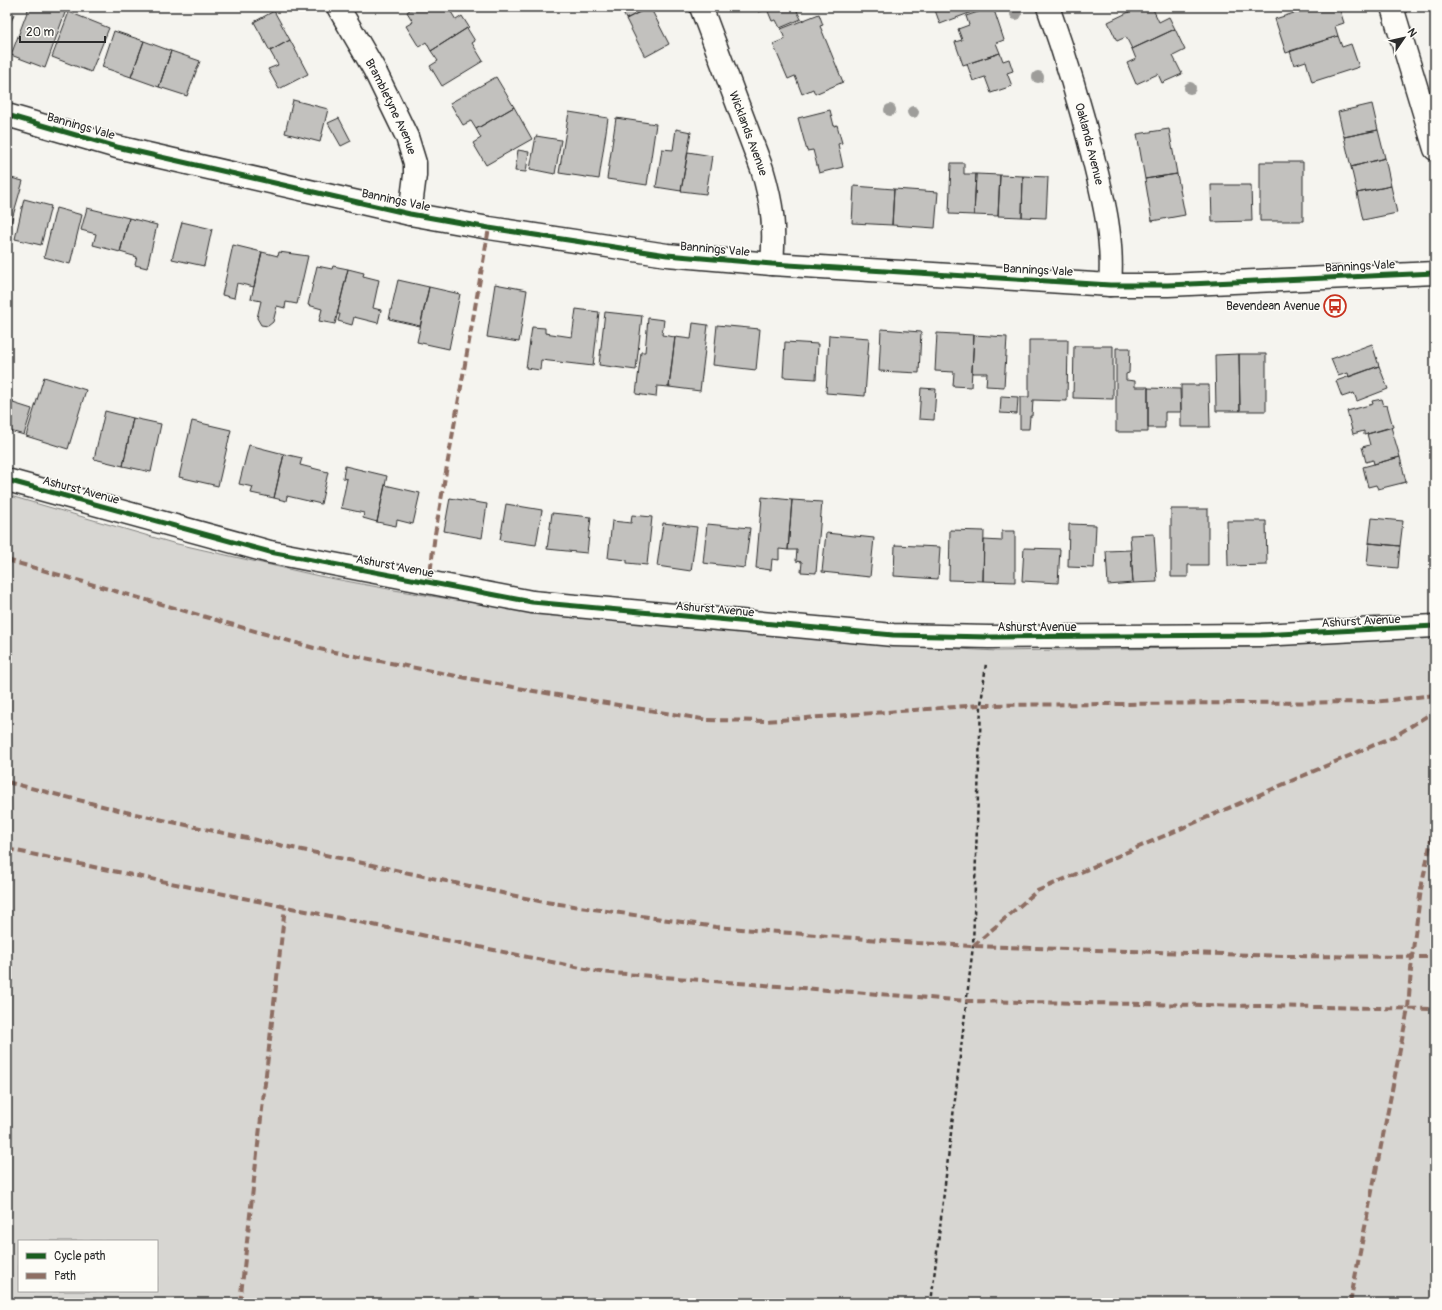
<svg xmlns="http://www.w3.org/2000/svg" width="1442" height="1310" viewBox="0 0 1442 1310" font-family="Pangolin,sans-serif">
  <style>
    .green { fill: #d7d6d2; stroke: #81807e; fill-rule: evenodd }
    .building { fill: #c2c1be; stroke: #2b2b2b }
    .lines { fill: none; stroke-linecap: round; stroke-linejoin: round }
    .street-casing { stroke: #2b2b2b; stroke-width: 25 }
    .path { stroke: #2b2b2b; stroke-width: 2.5; stroke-dasharray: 4 3; stroke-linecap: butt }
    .street { stroke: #fdfcf7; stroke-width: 22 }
    .quiet { stroke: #8d6e63; stroke-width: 4; stroke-dasharray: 8 4; stroke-linecap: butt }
    .cycleway-casing { stroke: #fdfcf7; stroke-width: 8 }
    .cycleway { stroke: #1b5e20; stroke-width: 5 }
    .tree { fill: #9e9d9a }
    .labels { text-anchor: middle; stroke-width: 3; stroke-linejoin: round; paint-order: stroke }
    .street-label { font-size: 12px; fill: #2b2b2b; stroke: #fdfcf7 }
    .poi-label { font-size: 12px; fill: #2b2b2b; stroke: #fdfcf7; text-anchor: end }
  </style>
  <rect width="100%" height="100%" fill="#f5f4ef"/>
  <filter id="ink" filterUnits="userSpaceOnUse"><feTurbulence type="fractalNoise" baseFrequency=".025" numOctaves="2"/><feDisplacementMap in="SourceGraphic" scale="8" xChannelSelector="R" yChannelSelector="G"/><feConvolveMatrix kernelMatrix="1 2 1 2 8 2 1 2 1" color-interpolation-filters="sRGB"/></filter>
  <g filter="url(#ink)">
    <!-- green -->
    <path class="green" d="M7,495L173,543L319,576L394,590L468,602L759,634L879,645L998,651L1249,647L1435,636V1303H7ZM19,1241H157V1291H19Z"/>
    <!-- building -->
    <path class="building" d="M29,7H58L66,10L45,68L11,55Z
      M414,7H448L456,20L462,16L469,27L431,51L426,42L419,47L406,26L413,22L407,12Z
      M620,7H649L626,19Z
      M650,7L669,44L645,57L626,19Z
      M757,7H805L797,11L801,19L780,28L776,20L772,21L767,9L759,12Z
      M942,7H985L940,24L935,10Z
      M993,7L1004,40L996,43L1000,53L963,65L955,42L962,40L958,29L969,25L966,16Z
      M1127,7H1152L1159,22L1169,17L1175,29L1132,49L1126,37L1117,41L1108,22L1129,12Z
      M1313,7H1339L1344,23L1335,26L1338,36L1286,53L1275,19Z
      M7,11L14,14L7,32Z
      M274,11L290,40L270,51L254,22Z
      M69,12L109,28L91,72L52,57Z
      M819,14L823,25L820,26L843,82L815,94L813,89L802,94L795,76L788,79L773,44L785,39L781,29Z
      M467,28L475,41L472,43L483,61L442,86L430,66L438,61L431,51Z
      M1175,29L1185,50L1173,56L1182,74L1162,83L1158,74L1136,84L1127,63L1136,59L1132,49Z
      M114,31L144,41L131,77L102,67Z
      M1338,36L1342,47L1351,44L1359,67L1312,82L1306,61L1294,65L1290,51Z
      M290,40L308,74L279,89L268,69L278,65L270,51Z
      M144,41L171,51L159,87L131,77Z
      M171,51L200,61L187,96L159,87Z
      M1000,53L1003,61L1009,59L1013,71L1007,73L1012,86L991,93L985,77L973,81L967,64Z
      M496,77L514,107L476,129L471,121L463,125L450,103Z
      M293,100L328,109L320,142L285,133Z
      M1372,104L1378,130L1344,137L1338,112Z
      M514,107L532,139L486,165L473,143L481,138L476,129Z
      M830,110L834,126L837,125L842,143L838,144L843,167L819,173L813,150L807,151L798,118Z
      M569,112L608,118L599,179L559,173Z
      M339,118L351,141L341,146L328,123Z
      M616,118L656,124L647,185L607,179Z
      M676,129L691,132L681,191L656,187L662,149L673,150Z
      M1169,129L1177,174L1145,179L1137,134Z
      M1378,130L1385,158L1351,167L1344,137Z
      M536,136L561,140L555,174L530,169Z
      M518,150L529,152L526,172L515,171Z
      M688,152L712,156L706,194L681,191Z
      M1385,158L1391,186L1357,193L1351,167Z
      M1260,162H1303V221H1260Z
      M951,163H964V174H976L974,215L949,214Z
      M976,174L1000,175L998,216L974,215Z
      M1177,174L1185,215L1152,221L1145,179Z
      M1000,175L1023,176L1022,217L998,216Z
      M1023,176L1048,177L1046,218L1022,217Z
      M7,177L23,181L8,233H7Z
      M1211,185H1251L1252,221L1212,222Z
      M854,186L894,189L892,225L852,223Z
      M1391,186L1397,213L1363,220L1357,193Z
      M894,189L938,192L935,228L892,225Z
      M24,199L51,206L41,245L15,239Z
      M56,208L82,215L70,264L44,257Z
      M87,208L129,218L120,252L93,245L96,234L81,230Z
      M129,218L157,225L147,268L135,265L137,257L120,252Z
      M182,222L212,229L204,266L172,259Z
      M233,245L262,252L254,287L237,283L234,298L222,295Z
      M262,252L278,256L279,252L308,256L297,304L286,302L285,308L277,306L273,322L268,326L261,325L257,318L261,301L251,299Z
      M317,266L332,269L333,266L348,269L335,324L319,321L322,309L308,305Z
      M348,269L364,273L363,276L379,280L373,308L381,310L378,323L354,317L352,325L338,321L340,314H337Z
      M398,280L429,287L420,326L389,319Z
      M495,284L527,290L519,342L487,337Z
      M429,287L460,294L449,349L417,342Z
      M576,309L599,312L593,366L541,360L540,370L526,368L532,327L545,328V333L572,337Z
      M605,312L642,316L636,370L599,365Z
      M648,318L664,320L662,335L675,337L669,387L657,386L656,397L636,394L641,352H645Z
      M693,323L708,325L700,391L669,387L675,337L691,339Z
      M717,325L760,329L756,370L713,365Z
      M881,329L921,332L919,373L879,371Z
      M937,333L974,335L971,387L953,386L954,372L935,371Z
      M829,335L869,338L865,396L826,393Z
      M974,335L1007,337L1004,387L986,386L987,373H972Z
      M1029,340H1068L1067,401L1033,400L1032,416H1030L1029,429H1020V397H1029Z
      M785,342L818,344L816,379L783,377Z
      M1372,344L1379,366L1349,377L1348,373L1338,376L1331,359Z
      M1074,346H1113V399L1073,398Z
      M1116,348H1130L1129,373L1126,374V380L1135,381V387H1148V432H1116Z
      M1239,354L1240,411H1216L1215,355Z
      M1239,354H1266V411H1240Z
      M1379,366L1388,389L1357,401L1354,393L1342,397L1336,381Z
      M44,377L86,390L68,449L26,436Z
      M1181,385H1209L1210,427H1181Z
      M921,388L936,389L934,420L919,419Z
      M1148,388L1180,389L1181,412H1165V428H1148Z
      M1001,396L1018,397L1017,414L1000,413Z
      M7,399L14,401L13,403L32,409L24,435L7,430Z
      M1382,399L1384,406L1387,405L1393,427L1364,435V431L1353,434L1347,411L1373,404L1372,401Z
      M105,411L133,418L123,466L94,459Z
      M133,418L161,424L151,472L123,466Z
      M192,421L231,430L218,486L179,477Z
      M1391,427L1400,457L1374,464L1373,460L1366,462L1362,447L1370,445L1367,434Z
      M249,445L284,454L274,498L251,493L253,487L239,484Z
      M284,454L302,458L300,465L328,472L321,504L287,496L286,501L274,498Z
      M1400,457L1406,482L1378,489L1376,485L1368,487L1363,467Z
      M345,466L387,476L377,522L363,518L364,513L341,508L347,479L343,478Z
      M385,485L420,493L413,524L397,520L396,526L377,522Z
      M762,497L792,500L788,550L779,549V560L772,559L771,570L756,568Z
      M450,498L487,504L482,538L444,531Z
      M792,500L822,502L816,573L801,572L802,562L796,561L797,550H788Z
      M506,504L542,510L536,545L500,540Z
      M1171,509H1208V565H1188V577H1171Z
      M552,513L591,517L587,553L547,549Z
      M632,515L652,517L647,565L627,563V560L608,558L612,521L631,523Z
      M1372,518L1403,521L1400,546L1369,543Z
      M1227,521H1266L1267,565L1228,566Z
      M663,523L697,527L691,571L657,566Z
      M707,524L750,528L745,568L703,563Z
      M1069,524L1096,525L1094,568L1068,567Z
      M950,530L984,531L983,581L949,580Z
      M1002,531H1015V582L983,581L984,540L1002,541Z
      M826,533L874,538L870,577L822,572Z
      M1154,534L1157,582L1133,583L1130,535Z
      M1369,543L1400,546L1398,568L1367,565Z
      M895,545L940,547L938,579L894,576Z
      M1024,548L1060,549L1058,583L1022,581Z
      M1131,550L1133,583L1108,585L1106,551Z"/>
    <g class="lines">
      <!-- street casing -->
      <g class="street-casing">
        <g id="street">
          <path id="s1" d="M338,7L374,69L407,137L415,163V175L410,214"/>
          <path id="s2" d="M701,7L762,169C773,206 775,226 772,264"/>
          <path id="s3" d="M1048,7C1065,55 1080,104 1092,153C1103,197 1114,239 1110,285"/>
          <path d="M1392,7L1435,149"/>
          <path d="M7,115L117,147L410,214L489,228L667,255L772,264L1110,285H1168L1435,273"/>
          <path d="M7,480L270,552L532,602L893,635L989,637L1261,635L1435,626"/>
        </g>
      </g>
      <!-- path -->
      <path class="path" d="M931,1303L973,946L981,705L986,663"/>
      <!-- street -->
      <use href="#street" class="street"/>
      <!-- quiet -->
      <path class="quiet" d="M7,560L314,648L528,690L708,720L766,721L981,705L1374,702L1435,695
        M429,582L435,534L489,228
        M7,782L126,812L539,901L716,927L917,943L973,946L1283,956L1435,957
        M7,849L600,972L967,1001L1435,1009
        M973,946L1037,891L1395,736L1435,711
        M240,1303L285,907
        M1350,1303L1408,1009L1412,957L1421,889L1435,820"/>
      <!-- cycleway casing -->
      <g class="cycleway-casing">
        <path id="cycleway" d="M7,115L117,147L410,214L489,228L667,255L772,264L1110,285H1168L1435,273
          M7,480L270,552L532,602L893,635L989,637L1261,635L1435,626"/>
      </g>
      <!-- cycleway -->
      <use href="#cycleway" class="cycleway"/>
    </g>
    <!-- trees -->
    <g class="tree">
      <circle cx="1016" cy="14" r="6"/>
      <circle cx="1038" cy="77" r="6"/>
      <circle cx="1190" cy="88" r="6"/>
      <circle cx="890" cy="110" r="6"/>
      <circle cx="913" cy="112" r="6"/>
    </g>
  </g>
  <!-- icons -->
  <defs>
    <g id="bus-ring" transform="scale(1.15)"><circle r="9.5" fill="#fdfcf7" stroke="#c8321e" stroke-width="1.5"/><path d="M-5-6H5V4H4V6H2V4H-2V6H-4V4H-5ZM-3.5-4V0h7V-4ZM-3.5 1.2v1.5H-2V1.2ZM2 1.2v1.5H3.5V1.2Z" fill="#c8321e"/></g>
  </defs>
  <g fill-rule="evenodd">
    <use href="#bus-ring" x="1335" y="306"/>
  </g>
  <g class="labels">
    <!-- street labels -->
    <g class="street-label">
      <text dy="4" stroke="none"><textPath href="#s1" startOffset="113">Brambletyne Avenue</textPath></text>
      <text transform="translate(81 126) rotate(16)" y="4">Bannings Vale</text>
      <text dy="4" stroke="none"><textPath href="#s2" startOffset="135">Wicklands Avenue</textPath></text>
      <text dy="4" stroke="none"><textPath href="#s3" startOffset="143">Oaklands Avenue</textPath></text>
      <text transform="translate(396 200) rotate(12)" y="4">Bannings Vale</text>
      <text transform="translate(715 249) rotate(5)" y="4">Bannings Vale</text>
      <text transform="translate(1360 266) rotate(-3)" y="4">Bannings Vale</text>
      <text transform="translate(1038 270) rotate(3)" y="4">Bannings Vale</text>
      <text transform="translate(81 490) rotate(15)" y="4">Ashurst Avenue</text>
      <text transform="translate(395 566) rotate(11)" y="4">Ashurst Avenue</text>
      <text transform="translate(715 609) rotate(5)" y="4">Ashurst Avenue</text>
      <text transform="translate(1361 621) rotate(-3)" y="4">Ashurst Avenue</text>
      <text x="1037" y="631">Ashurst Avenue</text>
    </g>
    <!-- poi labels -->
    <g class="poi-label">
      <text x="1320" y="310">Bevendean Avenue</text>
    </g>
  </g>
  <!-- margin -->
  <rect width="1442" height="1310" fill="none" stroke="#fdfcf7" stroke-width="24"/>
  <rect x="12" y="12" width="1418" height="1286" fill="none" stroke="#2b2b2b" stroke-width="1.5" filter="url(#ink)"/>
  <!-- legend -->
  <rect x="18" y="1240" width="140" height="52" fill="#fdfcf7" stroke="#a9a8a5"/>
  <rect x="26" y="1253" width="20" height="6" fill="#1b5e20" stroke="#a9a8a5"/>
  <text x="54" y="1260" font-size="12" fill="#2b2b2b">Cycle path</text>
  <rect x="26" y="1273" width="20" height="6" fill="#8d6e63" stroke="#a9a8a5"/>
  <text x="54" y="1280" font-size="12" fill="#2b2b2b">Path</text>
  <!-- north arrow -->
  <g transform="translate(1404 38) rotate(56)" stroke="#fdfcf7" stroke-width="3" paint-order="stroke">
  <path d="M0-3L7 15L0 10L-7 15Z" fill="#2b2b2b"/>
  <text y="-6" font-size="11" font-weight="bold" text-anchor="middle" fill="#2b2b2b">N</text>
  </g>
  <!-- scale -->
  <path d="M20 36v6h85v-6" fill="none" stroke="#2b2b2b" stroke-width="2"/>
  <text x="26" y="36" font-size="12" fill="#2b2b2b" stroke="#fdfcf7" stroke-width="3" paint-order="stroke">20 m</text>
</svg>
